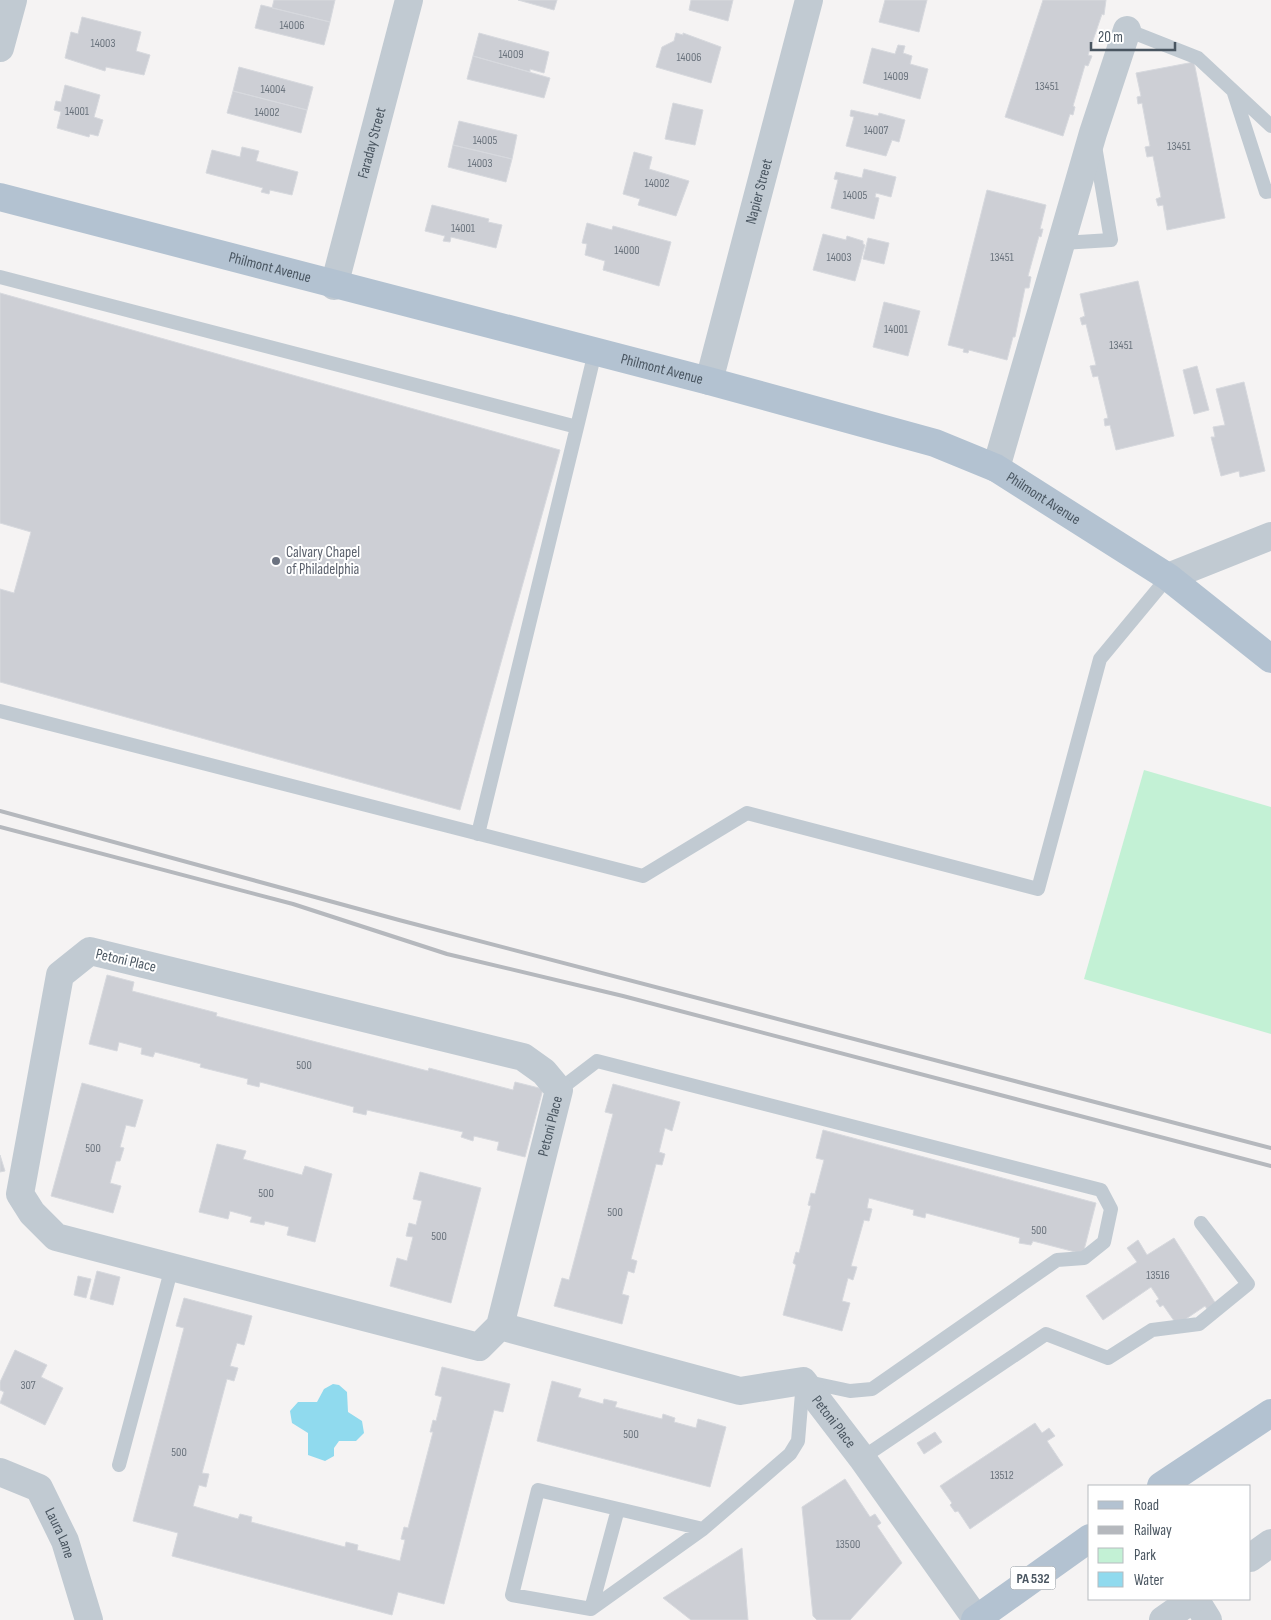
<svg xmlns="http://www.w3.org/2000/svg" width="1271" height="1620" viewBox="0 0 1271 1620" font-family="'Sofia Sans Condensed',sans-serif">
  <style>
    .green { fill: #c3f1d5 }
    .water { fill: #90daee }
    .building { fill: #cdcfd5; stroke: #d7d9de }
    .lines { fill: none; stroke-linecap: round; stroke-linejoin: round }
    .service { stroke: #c1cad2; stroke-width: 14 }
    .minor { stroke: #c1cad2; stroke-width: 28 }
    .primary { stroke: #b3c2d1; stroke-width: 28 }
    .rail { stroke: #b5b8bd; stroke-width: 4 }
    .worship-dot { fill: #6b7280; stroke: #fff; stroke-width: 2 }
    .labels { text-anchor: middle; stroke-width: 4; stroke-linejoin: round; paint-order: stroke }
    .number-label { font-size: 12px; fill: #6b747e }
    .shield { fill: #fff; stroke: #808990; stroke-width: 1 }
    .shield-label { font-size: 14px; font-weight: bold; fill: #4a5661 }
    .street-label { font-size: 15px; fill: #4a5661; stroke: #fff }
    .worship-label { font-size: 15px; fill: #5b616d; stroke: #fff; text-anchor: start }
  </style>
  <rect width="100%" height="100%" fill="#f5f3f3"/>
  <!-- green -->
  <path class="green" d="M1144,770L1271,807V1034L1084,979Z"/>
  <!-- water -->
  <path class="water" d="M333,1384L339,1385L347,1392L348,1412L362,1421L364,1433L356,1441H339L334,1448V1456L325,1461L308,1455V1433L292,1423L290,1411L298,1402H317L324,1389Z"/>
  <!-- building -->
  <path class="building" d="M274,0H335L330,22L272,8Z
    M518,0H557L554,10Z
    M691,0H733L728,21L689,10Z
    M885,0H927L919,32L879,22Z
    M1043,0H1106L1104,15L1102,14L1088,55L1092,56L1088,66L1085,65L1073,106L1075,107L1073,115L1070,114L1063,136L1005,117Z
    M261,5L330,22L324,45L255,28Z
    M82,17L141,32L136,51L150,55L144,75L106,67L105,71L65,58L71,32L78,34Z
    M479,33L549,52L544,73L530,69V72L473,56Z
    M676,33L683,35V33L721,47L711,83L656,67L662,47L674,41Z
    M898,45L905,46L903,53L912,56L910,64L928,69L920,99L863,83L872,48L895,54Z
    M473,56L550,78L544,98L467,79Z
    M1194,62L1225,218L1167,230L1163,205L1158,206L1156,199L1161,197L1153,156L1147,157L1145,147L1150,146L1142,103L1138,104L1137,97L1141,96L1136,73Z
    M239,67L313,87L307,110L233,91Z
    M65,85L100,95L94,117L103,120L98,136L90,134L89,137L57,128L61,112L54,110L56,101L61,102Z
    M233,91L307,110L301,133L227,113Z
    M673,103L703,110L695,145L665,139Z
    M851,110L878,116L879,113L905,120L899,142L892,140L886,156L846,146L854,117L850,116Z
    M459,121L517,135L512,159L453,145Z
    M453,145L512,159L506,182L448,167Z
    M242,147L259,151L256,161L298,172L292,195L270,190L269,194L261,192L263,188L206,173L212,150L240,157Z
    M634,152L652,157L649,169L689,181L676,216L638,205L640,199L623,194Z
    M864,169L896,177L891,197L876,193L875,197L879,198L874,219L831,208L838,180L834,179L836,172L862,178Z
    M987,190L1046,205L1040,229H1043L1041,237L1039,236L1028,276L1031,277L1029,288H1025L1015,337H1013L1007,360L969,350L968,353L963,352L964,349L948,345Z
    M432,205L489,219L488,222L502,225L496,248L451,237L450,242L443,241L445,236L425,231Z
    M587,223L612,230L613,226L671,242L659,286L603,270L605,261L585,255L587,244L582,243Z
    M823,234L846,240L847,236L863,241V244L865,245L855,281L813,270Z
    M868,238L889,243L884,264L863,259Z
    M1138,281L1174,436L1116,450L1110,425L1105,426L1104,419L1108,418L1098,376L1093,377L1090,366L1096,365L1086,324L1082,325L1080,318L1085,316L1080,294Z
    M0,293L560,450L460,810L0,682V589L14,593L31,532L0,523Z
    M884,302L920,311L908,356L873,347Z
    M1197,366L1209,410L1194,414L1183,370Z
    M1244,382L1265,471L1240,477L1239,471L1221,476L1211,437H1215L1213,427L1225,425L1216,389Z
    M107,975L134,982L132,991L217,1013L216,1016L428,1071L429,1068L513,1090L515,1082L543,1089L525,1157L497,1150L499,1142L474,1136L473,1141L461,1137L463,1132L367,1110L366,1115L353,1112L354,1107L260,1082L259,1087L247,1084L248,1079L200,1067L201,1064L155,1052L153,1057L141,1054L142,1048L119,1042L117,1051L89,1044Z
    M82,1083L143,1100L135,1127L126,1125L120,1147L124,1148L120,1161H116L110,1183L121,1186L113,1213L51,1196Z
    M613,1084L680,1102L672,1131L665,1128L659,1152L665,1154L662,1165L656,1164L631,1259L637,1261L634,1273L628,1271L622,1294L629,1296L622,1324L554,1306L562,1278L569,1280L613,1114L605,1112Z
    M823,1130L1096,1203L1083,1254L1033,1241L1031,1245L1019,1243L1020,1238L926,1213L925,1218L913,1215L914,1210L869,1198L867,1208L872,1209L869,1221L864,1220L851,1266L857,1267L853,1280L848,1278L842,1301L850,1303L842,1331L783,1315L796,1265L793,1263L796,1252L799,1253L811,1206L808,1205L811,1193L815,1194L824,1160L816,1158Z
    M217,1144L246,1151L243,1159L302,1175L305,1166L332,1174L315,1242L287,1235L289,1227L265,1221L264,1225L250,1222L252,1217L230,1211L228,1219L199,1212Z
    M0,1155L5,1171L0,1172Z
    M420,1172L481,1188L451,1303L390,1286L397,1258L407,1261L413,1237L406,1236L409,1223L416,1225L422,1201L413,1199Z
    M1174,1238L1216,1304L1207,1309L1205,1306L1177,1325L1163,1305L1160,1307L1156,1301L1159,1299L1151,1287L1103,1320L1086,1296L1137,1262L1127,1248L1138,1240L1147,1255Z
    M97,1271L120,1277L113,1305L90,1299Z
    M78,1276L91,1279L86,1298L74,1295Z
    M184,1298L252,1316L244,1345L237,1343L230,1366L238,1368L234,1381L227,1379L202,1473L209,1474L206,1487L199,1485L193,1506L238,1519L240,1514L252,1517L251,1522L345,1547L346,1542L358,1545L357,1550L400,1561L405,1540L401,1539L404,1527L408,1528L433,1432H430L433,1420L436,1421L442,1397L435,1395L442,1367L510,1384L503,1412L494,1410L444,1604L398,1592L392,1615L172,1556L178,1533L133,1521L184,1328L176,1326Z
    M15,1350L47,1365L41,1377L63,1388L45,1425L0,1403L4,1392L0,1390V1382Z
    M552,1381L581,1389L578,1397L603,1404L604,1399L617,1402L615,1407L662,1419L663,1414L675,1418L674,1422L696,1428L698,1419L726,1427L710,1487L537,1441Z
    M1035,1423L1042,1433L1049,1428L1055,1436L1047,1441L1063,1465L970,1529L958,1511L955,1512L950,1505L952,1503L940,1486Z
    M935,1432L942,1442L924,1454L917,1443Z
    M845,1479L870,1517L875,1514L881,1523L877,1526L902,1563L850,1620H817L813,1616L802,1507Z
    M742,1548L748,1620H691L663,1598Z"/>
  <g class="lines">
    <!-- service -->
    <path class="service" d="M1127,30L1198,58L1271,126
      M1234,93L1266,192L1271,191
      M1062,243L1111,240L1095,146
      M0,277L577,427L595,352
      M0,711L643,876L747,813L1038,889L1100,659L1168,577
      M478,834L577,427
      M559,1090L597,1061L1101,1190L1111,1209L1104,1242L1084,1258L1057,1260L872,1389L850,1391L803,1381L798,1441L790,1454L703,1529L538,1490L512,1595L591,1609L618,1509
      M862,1458L1046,1334L1108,1358L1152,1330L1199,1324L1248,1284L1201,1223
      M119,1465L172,1267
      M591,1609L703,1529"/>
    <!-- minor -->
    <g class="minor">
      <path d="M0,48L13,0"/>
      <path id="s1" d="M334,286L409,0"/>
      <path id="s2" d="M709,381L809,0"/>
      <path d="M996,468L1093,133L1127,30"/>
      <path d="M1168,577L1271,536"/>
      <path id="s3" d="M500,1326L559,1090L544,1072L523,1057L90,951L60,975L20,1194L32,1213L56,1237L479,1347L500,1326L740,1391L803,1381L862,1458L977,1620"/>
      <path id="s4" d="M0,1472L39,1488L65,1541L89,1620"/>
      <path d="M1250,1558L1271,1543"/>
      <path d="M1195,1599L1208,1620"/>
      <path d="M1163,1620L1193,1599"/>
    </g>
    <!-- primary -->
    <g class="primary">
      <path id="s5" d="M0,197L709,381L935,443L996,468L1168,577L1271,659"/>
      <path d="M1161,1486L1271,1413"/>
      <path d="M975,1620L1090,1538"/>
    </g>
    <!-- rail -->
    <path class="rail" d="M0,811L399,920L1271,1148
      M0,827L293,904L447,954L623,996L1271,1166"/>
  </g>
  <!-- markers -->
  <circle class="worship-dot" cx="276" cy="561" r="5"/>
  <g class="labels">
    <!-- number labels -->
    <g class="number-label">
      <text x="292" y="29">14006</text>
      <text x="103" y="47">14003</text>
      <text x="511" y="58">14009</text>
      <text x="689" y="61">14006</text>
      <text x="896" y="80">14009</text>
      <text x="1047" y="90">13451</text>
      <text x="273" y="93">14004</text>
      <text x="77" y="115">14001</text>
      <text x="267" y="116">14002</text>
      <text x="876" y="134">14007</text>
      <text x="485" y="144">14005</text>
      <text x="1179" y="150">13451</text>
      <text x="480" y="167">14003</text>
      <text x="657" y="187">14002</text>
      <text x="855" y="199">14005</text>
      <text x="463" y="232">14001</text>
      <text x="627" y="254">14000</text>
      <text x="839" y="261">14003</text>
      <text x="1002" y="261">13451</text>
      <text x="896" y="333">14001</text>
      <text x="1121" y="349">13451</text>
      <text x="304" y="1069">500</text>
      <text x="93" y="1152">500</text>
      <text x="266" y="1197">500</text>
      <text x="615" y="1216">500</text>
      <text x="1039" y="1234">500</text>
      <text x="439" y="1240">500</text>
      <text x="1158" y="1279">13516</text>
      <text x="28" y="1389">307</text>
      <text x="631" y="1438">500</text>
      <text x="179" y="1456">500</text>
      <text x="1002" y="1479">13512</text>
      <text x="848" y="1548">13500</text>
    </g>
    <!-- shield labels -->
    <rect class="shield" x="1010.5" y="1566.5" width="45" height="23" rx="4"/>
    <g class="shield-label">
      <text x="1033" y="1583">PA 532</text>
    </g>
    <!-- street labels -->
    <g class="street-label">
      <text dy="5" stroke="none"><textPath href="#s1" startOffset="148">Faraday Street</textPath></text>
      <text dy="5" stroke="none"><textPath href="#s2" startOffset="196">Napier Street</textPath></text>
      <text dy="5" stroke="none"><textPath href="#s5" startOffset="279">Philmont Avenue</textPath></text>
      <text dy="5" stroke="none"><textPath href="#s5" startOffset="684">Philmont Avenue</textPath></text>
      <text dy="5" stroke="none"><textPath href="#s5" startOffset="1089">Philmont Avenue</textPath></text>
      <text transform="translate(126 960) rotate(13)" y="5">Petoni Place</text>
      <text dy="5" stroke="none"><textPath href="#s3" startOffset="206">Petoni Place</textPath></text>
      <text dy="5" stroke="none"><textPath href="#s3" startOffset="1886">Petoni Place</textPath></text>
      <text dy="5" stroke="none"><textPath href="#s4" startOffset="92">Laura Lane</textPath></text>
    </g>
    <!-- worship labels -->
    <g class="worship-label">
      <text x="286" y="557">Calvary Chapel<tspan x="286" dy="17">of Philadelphia</tspan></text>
    </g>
  </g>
  <!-- legend -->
  <rect x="1088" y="1485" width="162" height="115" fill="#ffffff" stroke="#b7bbc0"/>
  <rect x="1098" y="1501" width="25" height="8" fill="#b3c2d1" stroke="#b7bbc0"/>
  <text x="1134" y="1510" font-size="15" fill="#4a5661">Road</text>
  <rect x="1098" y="1526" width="25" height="8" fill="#b5b8bd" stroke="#b7bbc0"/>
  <text x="1134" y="1535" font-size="15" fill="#4a5661">Railway</text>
  <rect x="1098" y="1548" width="25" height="15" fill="#c3f1d5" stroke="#b7bbc0"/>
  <text x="1134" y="1560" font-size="15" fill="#4a5661">Park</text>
  <rect x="1098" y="1572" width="25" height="15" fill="#90daee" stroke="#b7bbc0"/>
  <text x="1134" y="1585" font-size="15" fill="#4a5661">Water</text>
  <!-- scale -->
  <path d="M1091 42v8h84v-8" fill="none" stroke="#4a5661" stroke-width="2.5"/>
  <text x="1098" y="42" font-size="15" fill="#4a5661" stroke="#ffffff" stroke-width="4" paint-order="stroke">20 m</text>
</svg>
